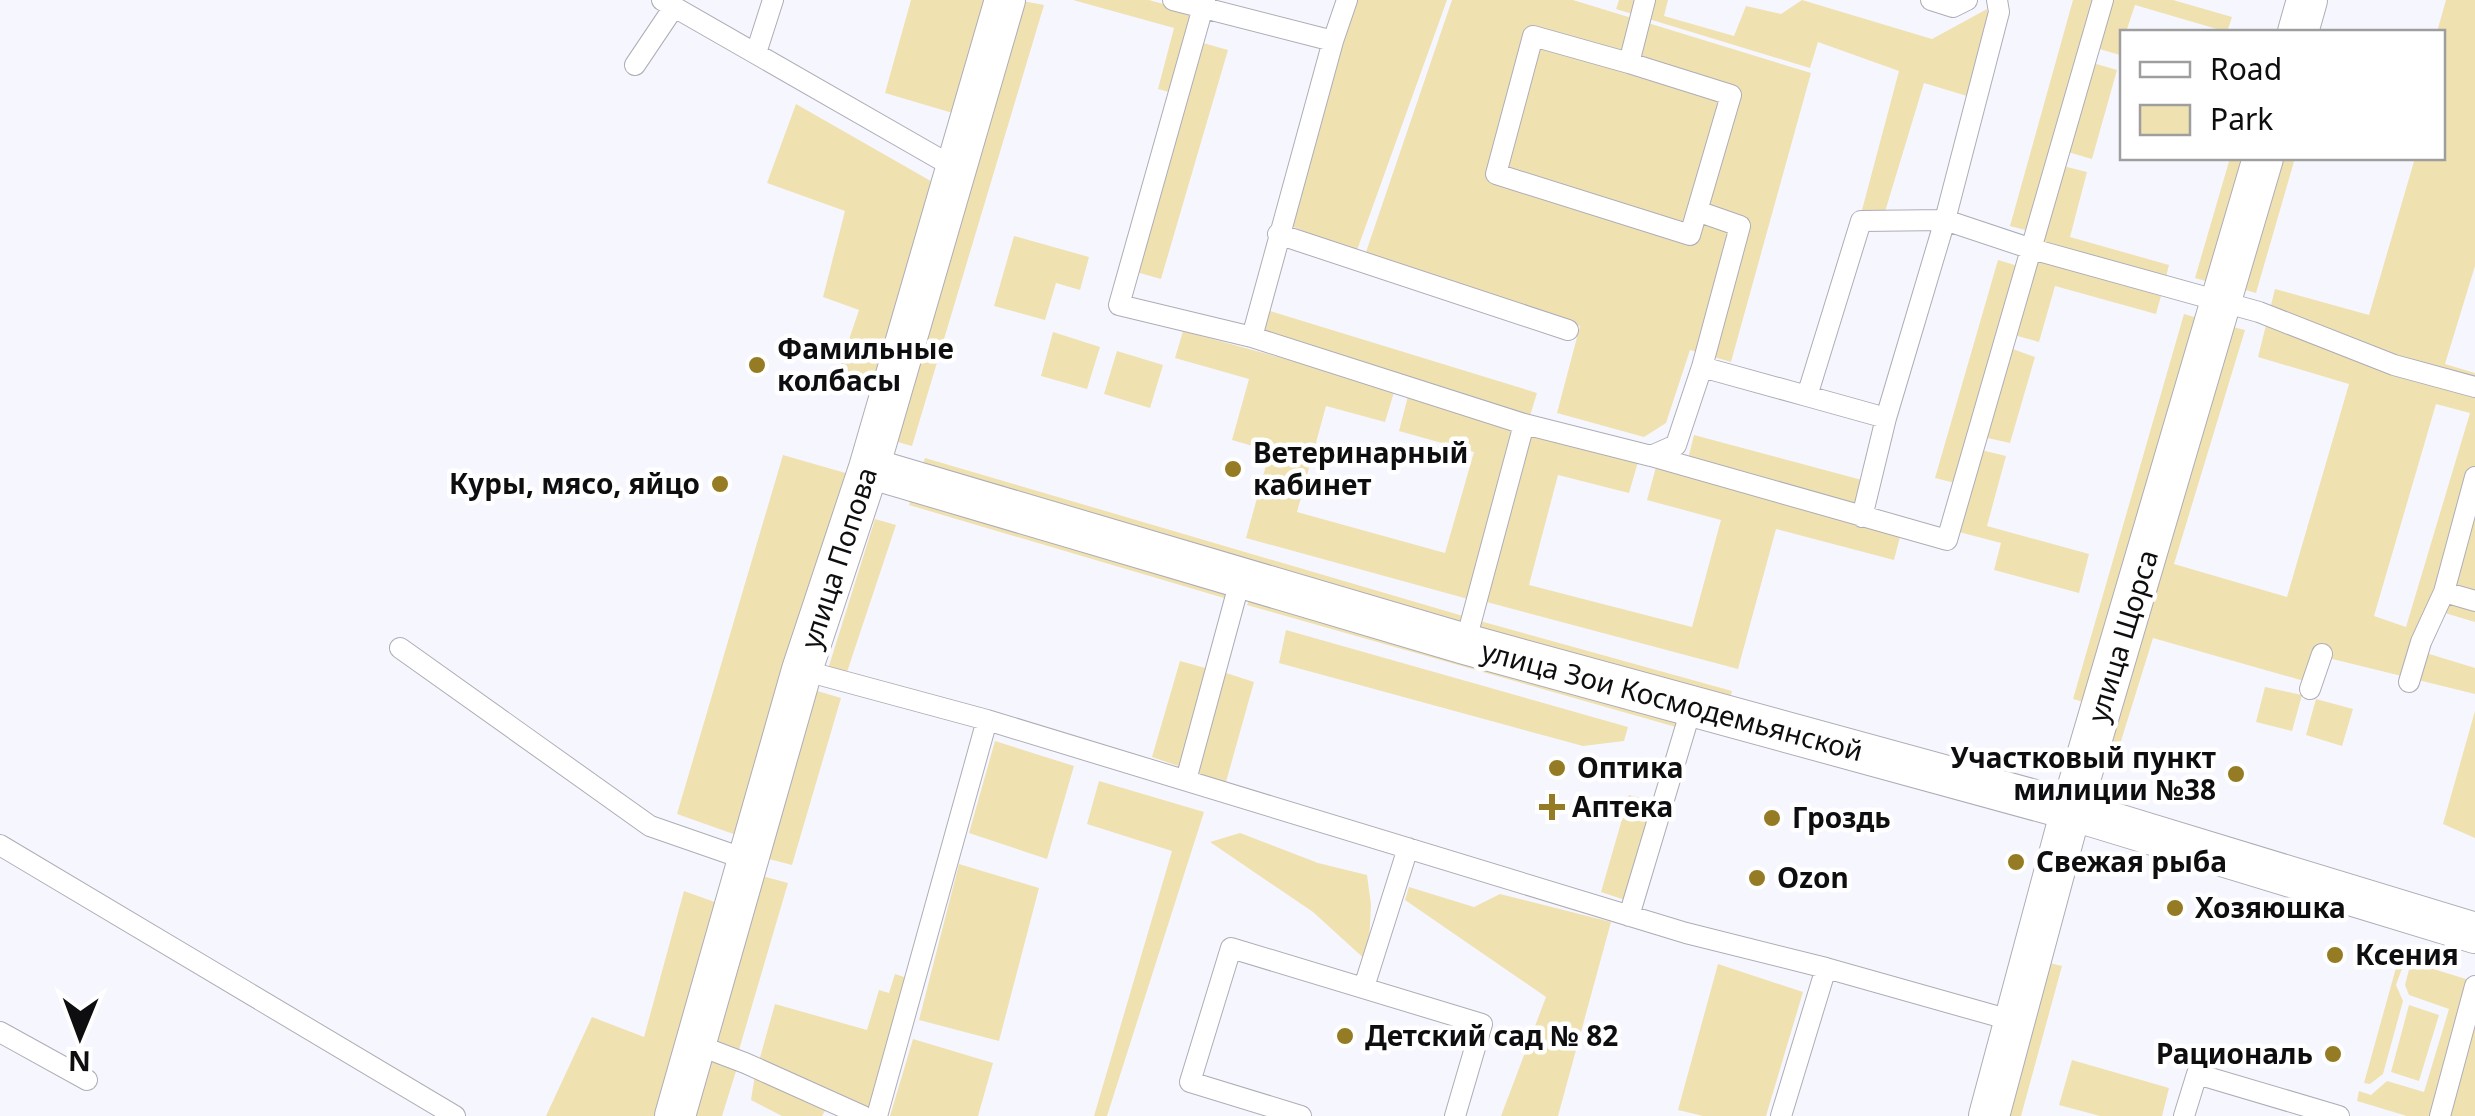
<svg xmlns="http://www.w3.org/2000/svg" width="2475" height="1116" viewBox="0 0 2475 1116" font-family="'Noto Sans',sans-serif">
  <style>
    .green { fill: #f0e1b1; fill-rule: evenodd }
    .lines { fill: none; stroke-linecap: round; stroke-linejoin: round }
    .service-casing { stroke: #aeadb6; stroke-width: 22 }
    .minor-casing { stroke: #aeadb6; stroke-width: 42 }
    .service { stroke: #fff; stroke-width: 20 }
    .minor { stroke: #fff; stroke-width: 40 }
    .poi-dot { fill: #957b23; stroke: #fff; stroke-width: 4 }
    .labels { text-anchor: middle; stroke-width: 9; stroke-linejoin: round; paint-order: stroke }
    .poi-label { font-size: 28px; font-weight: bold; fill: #0e0d10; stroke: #fff; text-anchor: start }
    .street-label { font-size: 28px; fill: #0e0d10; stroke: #fff }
  </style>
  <rect width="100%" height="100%" fill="#f6f6fe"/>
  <!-- green -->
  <path class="green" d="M911,0H987L956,114L885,93Z
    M1017,0L1044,5L912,446L887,439Z
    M1073,0H1149L1195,13L1173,93L1158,89L1174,28Z
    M1356,0H1447L1356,253L1289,225Z
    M1452,0H1573L1811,73L1731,362L1690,350L1666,423L1644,437L1557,413L1580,326L1365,255Z
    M1619,0H1668L1664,16L1734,36L1746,6L1781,14L1802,0L1932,39L1987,9L1989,20L1967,96L1924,83L1884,215L1862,210L1899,71L1818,42L1810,68L1616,9Z
    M2073,0H2092L2029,231L2010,226Z
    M2110,0H2173L2232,17L2227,32L2135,5L2126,32H2122L2120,55L2096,48Z
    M2446,0H2475V266L2445,364L2475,373V622L2438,611L2426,653L2475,668V694L2312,654L2304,681L2153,638L2112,770L2096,764L2225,325L2245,330L2174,564L2287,597L2349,384L2258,357L2275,289L2369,315L2415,158H2442V32H2437ZM2436,404L2470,413L2406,627L2374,616Z
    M1203,43L1228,50L1161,279L1136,272Z
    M2093,63L2117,70L2092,159L2068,152Z
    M796,104L943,188L886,384L838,372L859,310L823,297L845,211L767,183Z
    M2230,158H2253L2216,284L2195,278Z
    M2273,158H2295L2256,293L2235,287Z
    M2063,166L2087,172L2070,237L2169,265L2165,281L2040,246Z
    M1014,236L1089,257L1080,290L1056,283L1045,320L994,306Z
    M1998,260L2018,266L1955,483L1935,478Z
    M2035,260L2161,296L2156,314L2055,286L2039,342L2014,335Z
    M1267,310L1537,393L1530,416L1259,333Z
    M2184,314L2208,321L2097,706L2073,699Z
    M1183,331L1395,389L1385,422L1326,406L1297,512L1445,553L1474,452L1399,431L1408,396L1516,426L1468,599L1246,538L1270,451L1232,440L1249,379L1175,358Z
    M1053,332L1100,347L1087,389L1041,376Z
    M2010,348L2035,357L2010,443L1983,437Z
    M1117,351L1163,365L1150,408L1104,394Z
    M1528,433L1638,462L1629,493L1558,475L1529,585L1692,627L1721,520L1647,500L1656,467L1901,533L1894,560L1776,529L1738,669L1483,601Z
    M1694,435L1862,480L1855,504L1688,459Z
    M1981,450L2006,456L1987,526L2089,554L2079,593L1994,570L2001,543L1959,532Z
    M783,455L849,474L742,837L677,814Z
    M925,458L1463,616L1458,632L920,474Z
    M914,490L1228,584L1224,598L909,505Z
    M875,519L896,525L846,675L828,669Z
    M1253,588L1681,709L1676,727L1247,605Z
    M1480,621L1732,691L1727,709L1475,639Z
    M1286,630L1628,727L1624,741L1583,746L1279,663Z
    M1180,661L1209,669L1181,767L1152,757Z
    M1223,672L1254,682L1226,782L1196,773Z
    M2265,687L2302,695L2292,731L2256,722Z
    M814,690L841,698L792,865L765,858Z
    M2316,699L2353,709L2342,746L2306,735Z
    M2475,711V838L2443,824Z
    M995,741L1074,766L1047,859L969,833Z
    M1099,781L1204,812L1107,1116H1094L1172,851L1087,824Z
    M1629,795L1658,803L1628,901L1601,892Z
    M1240,833L1318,863L1367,875L1371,905L1368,962L1313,912L1210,842Z
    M959,864L1039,888L999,1041L919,1020Z
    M758,875L788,883L739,1050L709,1038Z
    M1409,887L1474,907L1500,894L1611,922L1558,1116H1501L1546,997L1405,900Z
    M684,891L723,905L663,1116H546L592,1017L644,1037Z
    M2399,957L2405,960L2396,985L2403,1001L2383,1074L2370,1084L2364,1083Z
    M2041,961L2062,966L2021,1116H1998Z
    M2411,962L2469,980L2433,1116H2407L2357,1101L2359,1091L2371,1095L2387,1081L2424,1092L2449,1009L2409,995L2405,985Z
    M1718,964L1803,992L1766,1116H1703L1678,1110Z
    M895,974L910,979L872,1110L759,1061L775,1004L867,1030L879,990L889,993Z
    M2409,1005L2439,1015L2419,1081L2391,1072Z
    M2475,1016V1116H2449Z
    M913,1039L993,1063L978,1116H890Z
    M701,1054L737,1068L722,1116H682Z
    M2072,1060L2169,1088L2162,1116H2100L2059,1105Z
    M755,1075L826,1109L822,1116H782L751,1100Z"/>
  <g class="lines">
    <!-- service casing -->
    <g class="service-casing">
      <path id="service" d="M662,0L957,169
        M1173,0L1333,41
        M1205,0L1119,305L1252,337L1524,424L1651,456L1947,540L2103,0
        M1931,0L1953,7L1967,0
        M1997,0L1999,12L1945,220L2032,249L2259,312L2394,365L2475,387
        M756,53L773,0
        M1629,63L1533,36L1496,174L1690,235L1731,95L1629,63L1645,0
        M635,65L674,7
        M1697,211L1740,226L1702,367
        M1278,234L1568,330
        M1252,337L1333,41L1347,0
        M1651,456L1676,445L1702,367L1807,396
        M1862,517L1886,418L1945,220L1861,221L1807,396L1886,418
        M2444,592L2475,601
        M1465,644L1524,424
        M400,648L650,826L748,860
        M802,670L987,720
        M2409,682L2421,642L2444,592L2475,477
        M2310,689L2322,654
        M1186,780L1241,577
        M0,845L455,1116
        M1629,916L1692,706
        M1826,968L2014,1021
        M1364,987L1408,848
        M0,1032L87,1080
        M695,1044L745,1063L863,1116
        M877,1116L987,720L1686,933L1826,968L1781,1116
        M1301,1116L1190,1082L1231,948L1482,1024L1455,1116
        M2184,1116L2197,1074L2339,1116
        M2440,1116L2475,986"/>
    </g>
    <!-- minor casing -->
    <g class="minor-casing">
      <path id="minor" d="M2298,32L2307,0
        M869,468L1465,644L2071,810L2475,933
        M675,1116L802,670L869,468L1005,0
        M1989,1116L2071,810L2263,158"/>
    </g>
    <!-- service -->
    <use href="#service" class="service"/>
    <!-- minor -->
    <use href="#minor" class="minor"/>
  </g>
  <!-- markers -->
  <g class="poi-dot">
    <circle cx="757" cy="365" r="10"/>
    <circle cx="1233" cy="469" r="10"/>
    <circle cx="720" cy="484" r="10"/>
    <circle cx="1557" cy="768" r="10"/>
    <circle cx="2236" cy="774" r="10"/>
    <path d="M1547 792h10v10h10v10h-10v10h-10v-10h-10v-10h10z"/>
    <circle cx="1772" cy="818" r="10"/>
    <circle cx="2016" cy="862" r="10"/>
    <circle cx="1757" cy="878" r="10"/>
    <circle cx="2175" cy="908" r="10"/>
    <circle cx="2335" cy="955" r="10"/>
    <circle cx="1345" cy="1036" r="10"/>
    <circle cx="2333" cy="1054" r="10"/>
  </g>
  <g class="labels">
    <!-- poi labels -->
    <g class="poi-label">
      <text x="777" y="359">Фамильные<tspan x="777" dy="32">колбасы</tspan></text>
      <text x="1253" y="463">Ветеринарный<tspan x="1253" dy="32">кабинет</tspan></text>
      <text x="700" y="494" text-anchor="end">Куры, мясо, яйцо</text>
      <text x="2216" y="768" text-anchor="end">Участковый пункт<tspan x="2216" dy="32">милиции №38</tspan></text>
      <text x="1577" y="778">Оптика</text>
      <text x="1572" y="817">Аптека</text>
      <text x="1792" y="828">Гроздь</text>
      <text x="2036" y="872">Свежая рыба</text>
      <text x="1777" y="888">Ozon</text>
      <text x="2195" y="918">Хозяюшка</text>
      <text x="2355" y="965">Ксения</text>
      <text x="1365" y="1046">Детский сад № 82</text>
      <text x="2313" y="1064" text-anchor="end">Рациональ</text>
    </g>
    <!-- street labels -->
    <g class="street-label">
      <text transform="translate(839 558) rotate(-72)" y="10">улица Попова</text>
      <text transform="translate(2123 636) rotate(-73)" y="10">улица Щорса</text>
      <text transform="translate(1672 701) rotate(15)" y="10">улица Зои Космодемьянской</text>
    </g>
  </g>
  <!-- legend -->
  <rect x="2120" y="30" width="325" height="130" fill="#ffffff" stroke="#9f9e9f" stroke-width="2.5"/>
  <rect x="2140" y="62" width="50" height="15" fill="#ffffff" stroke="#9f9e9f" stroke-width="2.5"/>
  <text x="2210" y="80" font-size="30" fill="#0e0d10">Road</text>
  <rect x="2140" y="105" width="50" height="30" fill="#f0e1b1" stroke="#9f9e9f" stroke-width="2.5"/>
  <text x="2210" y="130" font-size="30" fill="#0e0d10">Park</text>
  <!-- north arrow -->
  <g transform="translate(80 1036) rotate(181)" stroke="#ffffff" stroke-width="8" paint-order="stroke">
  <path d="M0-8L18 38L0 25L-18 38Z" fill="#0e0d10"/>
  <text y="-15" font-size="28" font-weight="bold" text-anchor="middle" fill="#0e0d10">N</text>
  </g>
</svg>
